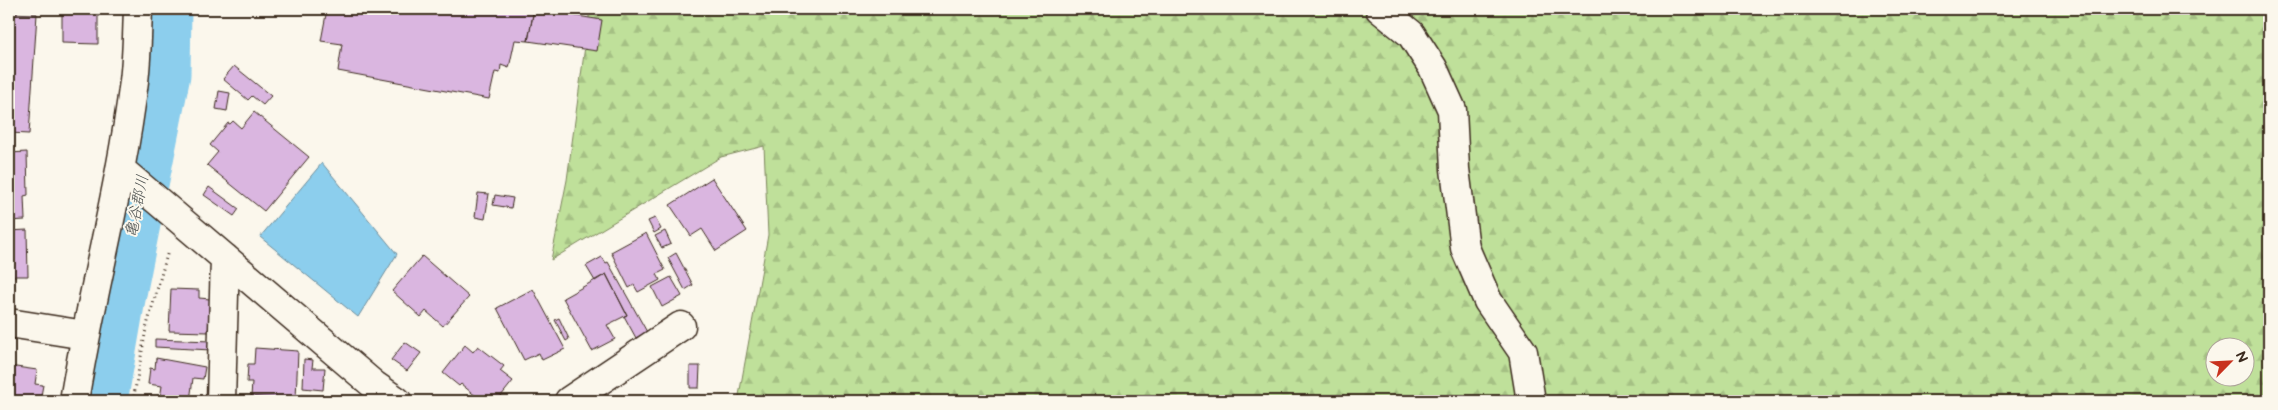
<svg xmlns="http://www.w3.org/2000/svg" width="2278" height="410" viewBox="0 0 2278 410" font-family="'Balsamiq Sans','Klee One',sans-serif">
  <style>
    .forest { fill: url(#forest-firs); stroke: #7d855c; fill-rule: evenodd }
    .water { fill: #8cceed; stroke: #6c8c9a }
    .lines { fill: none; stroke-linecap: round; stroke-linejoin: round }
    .river { stroke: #8cceed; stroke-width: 59 }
    .building { fill: #dab6e0; stroke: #3b2a1e }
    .minor-casing { stroke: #3b2a1e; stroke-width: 31 }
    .tertiary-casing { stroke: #3b2a1e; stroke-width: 31 }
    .path { stroke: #3b2a1e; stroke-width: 3; stroke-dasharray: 1 4; stroke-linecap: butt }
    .minor { stroke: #fbf7ec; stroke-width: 28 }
    .tertiary { stroke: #fbf7ec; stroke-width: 28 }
    .labels { text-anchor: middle; stroke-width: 4; stroke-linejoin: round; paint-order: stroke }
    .water-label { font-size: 16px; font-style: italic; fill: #4f5352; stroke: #fbf7ec }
  </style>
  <defs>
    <pattern id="forest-firs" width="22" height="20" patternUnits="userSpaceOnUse" patternTransform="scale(1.25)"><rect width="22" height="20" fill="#bfe09a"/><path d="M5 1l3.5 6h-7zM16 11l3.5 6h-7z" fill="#a5c084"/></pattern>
  </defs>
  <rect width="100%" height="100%" fill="#fbf7ec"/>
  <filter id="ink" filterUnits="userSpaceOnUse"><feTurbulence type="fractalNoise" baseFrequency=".02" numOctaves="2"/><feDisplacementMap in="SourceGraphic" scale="10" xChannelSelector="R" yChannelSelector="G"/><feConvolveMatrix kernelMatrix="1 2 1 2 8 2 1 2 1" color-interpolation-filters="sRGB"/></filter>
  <g filter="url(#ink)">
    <!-- forest -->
    <path class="forest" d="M590,9H2269V401H738L768,235L764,146L721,157L551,260L567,180ZM2216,348H2246V378H2216Z"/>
    <!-- water -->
    <path class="water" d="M322,163L397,254L358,317L260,237Z"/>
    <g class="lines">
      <!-- river -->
      <path class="river" d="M98,401L116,298L161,74L162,9"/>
    </g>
    <!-- building -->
    <path class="building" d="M62,9H98V44L62,43Z
      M327,9H444L457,11L458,9H534L528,41L515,40L509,68L501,65L500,73L495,72L489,99L338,71L342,44L321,41Z
      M534,9L602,20L597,51L528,41Z
      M9,13L37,14L29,134L9,133Z
      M234,66L271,96L263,105L252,96L248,100L223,79Z
      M219,91L230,93L227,111L216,109Z
      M254,112L309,157L264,211L207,165L218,152L210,145L228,123L230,124L233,121L241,128Z
      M27,152L28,195L24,196L25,220L9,221V153Z
      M712,178L747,231L716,251L702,229L691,236L670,205Z
      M209,187L239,209L234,216L204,195Z
      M478,193L489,194L485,219L475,217Z
      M495,195L513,198L511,208L493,205Z
      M655,218L661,229L654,233L648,221Z
      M27,230L28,276H9V231Z
      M665,231L671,244L662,248L655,236Z
      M646,233L665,270L657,274L660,280L638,292L634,285L629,288L611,252Z
      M676,253L693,285L685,290L668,258Z
      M422,256L469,297L443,326L426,311L421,317L392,291Z
      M602,257L606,263L608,262L647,332L636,338L624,316L627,315L606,274L595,281L586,266Z
      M606,274L627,315L607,325L615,339L592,351L563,298Z
      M671,277L682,296L662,307L652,287Z
      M171,289L199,290V298L210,299L209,332L169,331Z
      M533,289L565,349L542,360L539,353L524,360L497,308Z
      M559,318L569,339L566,341L555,320Z
      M155,339L211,341V350L155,347Z
      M405,342L421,353L407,371L391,360Z
      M465,345L473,352L478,346L504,366L500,371L513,381L497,401H473L477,397L461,384L459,386L443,373Z
      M255,348L298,351L296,399L251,397L252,382H247L248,364H254Z
      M156,358L205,367L203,379L193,378L190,401L160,398L162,386L148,384L150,368L155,369Z
      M304,359L313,360L312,368H325L323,390L303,388Z
      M9,366L37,370L35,384L43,385L40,401H9Z
      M690,366H700L699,388H690Z
      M301,395L353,397V401H301Z
      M254,397L291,398V401H253Z
      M656,397H694V401H656Z"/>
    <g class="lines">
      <!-- minor casing -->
      <g class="minor-casing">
        <path id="minor" d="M1380,9L1411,34L1433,68L1452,110L1455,169L1465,248L1488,301L1523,352L1531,401
          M152,196L374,385L397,401
          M9,323L85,335
          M221,401L225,258
          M569,401L681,326"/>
      </g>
      <!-- tertiary casing -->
      <g class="tertiary-casing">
        <path id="tertiary" d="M120,169L152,196
          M74,401C91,294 121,189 134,81C137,57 137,33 138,9"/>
      </g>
      <!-- path -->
      <path class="path" d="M133,401L146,329L168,251"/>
      <!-- minor -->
      <use href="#minor" class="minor"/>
      <!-- tertiary -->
      <use href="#tertiary" class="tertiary"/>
    </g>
  </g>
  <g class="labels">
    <!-- water labels -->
    <g class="water-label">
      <text transform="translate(136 206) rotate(-79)" y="6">亀谷郡川</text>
    </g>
  </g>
  <!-- margin -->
  <rect width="2278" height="410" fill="none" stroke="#fbf7ec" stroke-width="30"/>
  <rect x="15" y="15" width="2248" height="380" fill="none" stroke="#3b2a1e" stroke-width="2" filter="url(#ink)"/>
  <!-- north arrow -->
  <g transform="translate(2230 362) rotate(66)"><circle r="24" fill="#fbf7ec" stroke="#aea59a"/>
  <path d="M0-4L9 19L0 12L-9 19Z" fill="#c8321e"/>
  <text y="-8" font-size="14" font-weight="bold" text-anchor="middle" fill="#3b2a1e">N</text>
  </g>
</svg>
